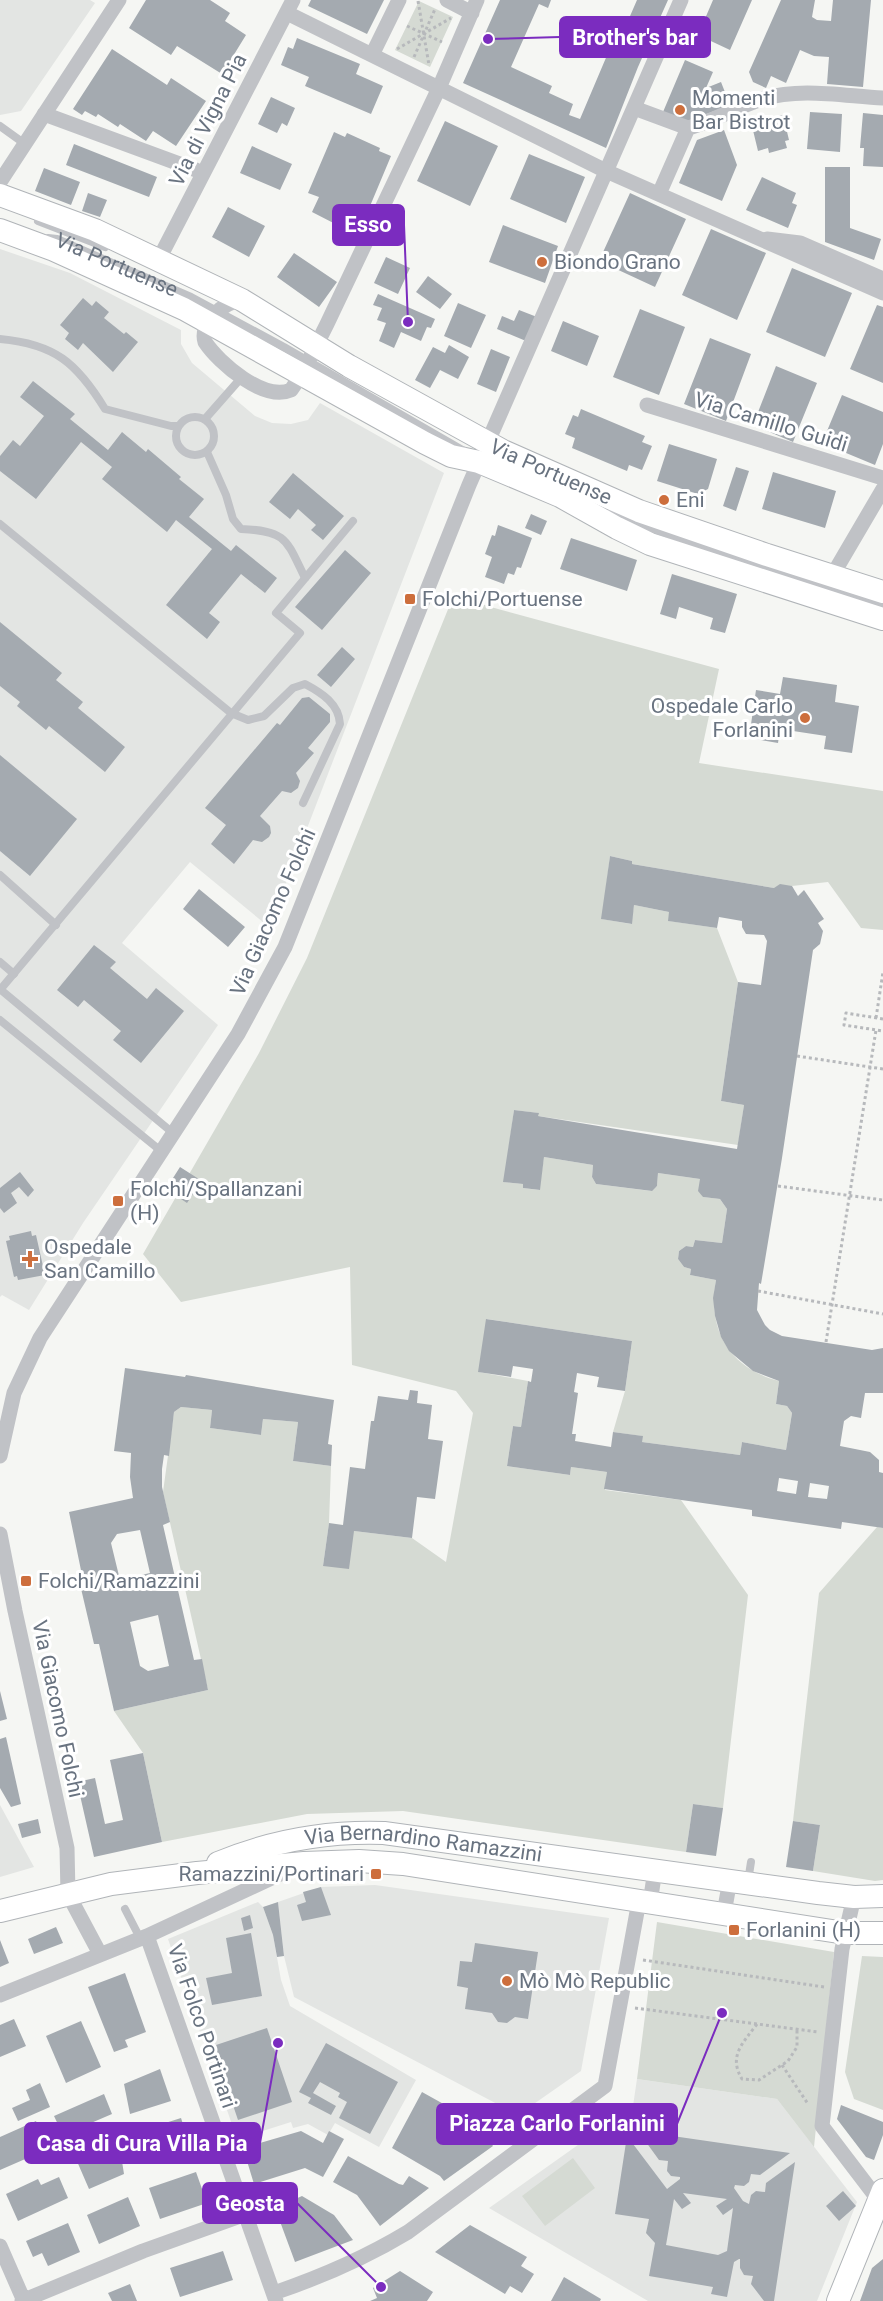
<svg xmlns="http://www.w3.org/2000/svg" width="883" height="2301" viewBox="0 0 883 2301" font-family="Roboto,sans-serif">
  <style>
    .built { fill: #e3e5e3 }
    .green { fill: #d5dad3 }
    .building { fill: #a4aab0; fill-rule: evenodd }
    .lines { fill: none; stroke-linecap: round; stroke-linejoin: round }
    .secondary-casing { stroke: #b0b4b8; stroke-width: 24 }
    .path { stroke: #b7b9bc; stroke-width: 3; stroke-dasharray: 3 3; stroke-linecap: butt }
    .lane { stroke: #c0c2c6; stroke-width: 8 }
    .street { stroke: #c0c2c6; stroke-width: 15 }
    .secondary { stroke: #fff; stroke-width: 22 }
    .poi-dot { fill: #cd6e3c; stroke: #fff; stroke-width: 2 }
    .labels { text-anchor: middle; stroke-width: 6; stroke-linejoin: round; paint-order: stroke }
    .poi-label { font-size: 21px; fill: #697380; stroke: #fff; text-anchor: start }
    .street-label { font-size: 21px; fill: #697380; stroke: #fff }
    .leader { fill: none; stroke: #7b2cbf; stroke-width: 2 }
    .callout-dot { fill: #7b2cbf; stroke: #fff; stroke-width: 2 }
    .callout { fill: #7b2cbf; stroke: #7b2cbf; stroke-width: 2 }
    .callout-label { font-size: 22px; text-anchor: middle; font-weight: bold; fill: #fff }
  </style>
  <rect width="100%" height="100%" fill="#f5f6f3"/>
  <!-- built -->
  <path class="built" d="M0,0H90L95,3L21,111L0,115Z
    M0,249L70,273L181,330V344L192,363L255,416L272,423L291,424L308,420L320,403L444,473L269,927L190,862L122,943L218,1025L83,1223L29,1310L2,1295L0,1297Z
    M0,1805L34,1867L0,1877Z
    M375,1885L609,1918L581,2071L518,2115L294,1997L284,1956L278,1902L321,1887Z
    M258,1902L263,1907L273,1935L281,1980L290,2006L416,2080L379,2147L335,2123L328,2135L308,2124L293,2128L291,2122L237,2139L168,1939Z
    M637,2079L777,2099L857,2202L817,2301H648L489,2208L633,2106Z"/>
  <!-- green -->
  <path class="green" d="M419,1L453,17L430,67L395,50Z
    M455,592L487,606L719,669L699,763L883,791V930L861,928L828,882L774,888L632,864V861L610,856L602,919L631,924L634,905L669,912V921L717,928L738,982L721,1101L744,1105L738,1145L538,1116V1113L514,1110L504,1182L523,1184V1188L539,1190L544,1157L593,1165L592,1177L596,1184L651,1191L657,1186L658,1173L700,1179L703,1197L720,1199L727,1209L722,1243L695,1240L693,1247L686,1246L679,1251L678,1259L684,1267L691,1269L690,1275L716,1280C707,1330 729,1368 779,1381L776,1404L787,1406L792,1413L786,1450L742,1442L740,1455L642,1442V1436L613,1432L625,1391L632,1341L487,1319L479,1372L528,1381L521,1427L513,1426L507,1466L570,1475L571,1467L607,1472L605,1490L681,1500L748,1595L723,1808L693,1804L686,1852L403,1811L307,1814L162,1842L143,1753L114,1711L208,1690L163,1492L174,1412L181,1407L212,1410L210,1428L261,1435L263,1419L298,1422L293,1461L331,1466L329,1523L323,1566L354,1531L412,1538L446,1562L473,1413L456,1391L352,1365L350,1267L181,1302L143,1254L259,1053L307,958Z
    M877,1527L883,1528V1880L875,1881L813,1871L820,1825L793,1821L819,1593Z
    M657,1922L834,1952L814,2147L777,2099L637,2079Z
    M862,1956L883,1957V2110L854,2099L845,2072Z
    M573,2158L595,2188L545,2226L522,2196Z"/>
  <!-- building -->
  <path class="building" d="M146,0H210L230,13L225,21L246,35L222,74L177,46L171,55L129,28Z
    M311,0H384L367,34L308,6Z
    M500,0H551L548,8L539,4L511,67L552,86L549,93L573,104L569,115L580,119L608,53L612,55L617,42L613,41L622,21L627,23L637,0H668L638,67L606,148L463,83Z
    M713,0H752L730,50L698,35Z
    M781,0H815L812,17L817,20L831,21L833,0H871L863,87L827,84L829,57L814,56L800,50L786,83L771,76L766,88L753,82L749,72Z
    M297,38L360,64L356,74L383,86L371,114L305,86L309,77L281,65L288,47L293,49Z
    M112,49L167,85L171,78L206,101L176,146L153,131L146,141L120,124L118,127L98,114L96,117L85,111L82,115L73,109Z
    M685,60L713,72L706,88L721,82L730,105L686,122L663,112Z
    M271,97L295,108L287,126L282,123L277,133L258,124Z
    M810,112L842,114L840,152L807,149Z
    M863,113L883,115V167L863,166L864,148H860Z
    M783,115L789,140L785,141L787,148L769,153L768,148L758,151L751,122Z
    M445,121L498,146L470,206L417,181Z
    M724,130L737,165L722,201L679,183L697,140Z
    M334,132L345,137L347,133L380,148L379,151L391,156L365,218L356,214L349,231L312,212L319,197L308,193Z
    M74,144L157,177L149,197L66,165Z
    M252,146L292,164L280,190L240,173Z
    M529,154L585,177L566,223L510,199Z
    M825,167H850V228L881,239L874,260L825,242Z
    M44,168L80,182L71,205L35,191Z
    M762,177L796,193L792,203L797,205L788,228L746,210Z
    M88,193L107,200L100,217L82,211Z
    M630,193L686,219L655,287L599,261Z
    M228,207L265,226L249,257L212,237Z
    M503,225L558,246L545,283L489,262Z
    M711,229L766,253L737,320L682,295Z
    M294,253L337,282L319,307L277,277Z
    M386,257L410,268L398,294L374,283Z
    M792,268L852,293L825,357L766,332Z
    M428,276L452,294L440,309L416,292Z
    M378,294L435,319L431,328L427,327L421,341L401,332L394,348L379,341L386,323L377,320L382,308L373,305Z
    M83,298L92,306L96,301L109,312L104,318L124,334L126,332L138,342L113,372L83,343L78,350L65,339L69,333L60,325Z
    M458,303L486,315L471,348L444,336Z
    M877,305L883,307V383L850,369Z
    M640,309L685,327L659,395L613,377Z
    M519,310L537,317L526,341L497,329L502,316L514,321Z
    M563,321L599,336L587,366L551,351Z
    M710,338L751,354L726,421L684,404Z
    M449,345L469,357L458,379L440,370L430,388L415,380L433,347L445,353Z
    M491,349L510,357L496,392L477,384Z
    M776,366L817,383L793,442L753,425Z
    M33,381L75,414L70,419L108,450L122,432L146,452L148,449L181,477L179,479L204,499L189,517L231,551L236,545L277,578L265,593L241,574L209,613L220,622L207,639L166,605L212,549L176,520L167,532L102,479L112,467L81,442L36,499L0,471V456L13,440L20,446L44,416L20,397Z
    M842,395L883,412V444L875,465L822,443Z
    M581,409L645,436L642,442L652,446L642,470L629,465L627,471L572,448L575,438L565,434L573,415L578,417Z
    M669,444L717,459L708,489L698,494L657,481Z
    M736,467L749,471L736,511L723,506Z
    M773,472L836,491L825,528L762,509Z
    M293,473L344,516L323,540L311,530L316,525L298,509L290,519L269,502Z
    M531,514L547,521L541,535L525,528Z
    M498,525L532,538L521,568L517,567L514,575L508,573L504,584L485,577L492,557L485,554L492,535L495,536Z
    M571,538L637,560L627,591L560,569Z
    M345,550L371,573L322,630L295,607Z
    M672,574L737,594L725,633L710,629L713,618L679,607L676,619L660,614Z
    M0,622L62,673L56,680L83,702L78,708L125,747L105,772L49,726L46,730L17,706L20,702L0,686Z
    M342,647L355,659L331,687L317,675Z
    M783,677L837,685L835,702L859,706L852,753L824,749L826,736L780,729L778,743L749,738L756,690L780,694Z
    M309,697L330,714V722L308,748L314,753L296,773L300,781L298,788L291,793L282,791L260,816L270,826L271,833L269,837L262,842L253,840L234,864L211,844L226,825L205,808L277,723L280,725L302,698Z
    M0,755L77,819L30,876L0,851Z
    M610,856L632,861V864L774,888L780,884L792,886L798,896L804,890L824,919L818,923L823,931L820,944L813,950L782,1158L761,1284L759,1283L757,1310L765,1325L770,1330L782,1336L872,1350L883,1348V1393H865L861,1418L851,1416L844,1421L840,1446L870,1452L879,1460V1472L883,1473V1528L842,1522L841,1529L752,1516V1510L604,1489L607,1472L571,1467L570,1475L507,1466L513,1426L521,1427L528,1381L531,1382L533,1369L513,1366L511,1377L478,1372L486,1319L632,1341L625,1391L597,1387L599,1377L577,1373L574,1392L578,1393L572,1434H576L575,1441L611,1447L613,1432L643,1436L642,1442L740,1455L742,1442L786,1450L792,1413L787,1406L776,1404L779,1381L753,1371L729,1351L721,1337L715,1316L713,1298L716,1280L690,1275L691,1269L684,1267L678,1259L679,1251L686,1246L693,1247L695,1240L722,1243L727,1209L720,1199L703,1197L698,1191L700,1179L658,1173L657,1186L652,1191L596,1184L592,1177L593,1165L544,1157L540,1190L523,1188V1184L503,1182L514,1110L539,1113L538,1116L737,1149L744,1105L721,1101L738,982L761,985L767,941L764,935L746,934L742,927V921L719,917L717,928L668,921L669,912L634,905L632,924L601,919ZM779,1478L798,1481L796,1494L777,1491ZM810,1483L829,1486L827,1499L808,1497Z
    M199,889L245,927L228,947L183,909Z
    M94,945L116,962L110,968L147,999L156,988L184,1011L141,1063L113,1040L121,1031L84,1000L78,1007L57,990Z
    M180,1167L202,1181L187,1203L166,1189Z
    M20,1172L34,1190L28,1197L19,1187L11,1193L17,1203L4,1213L0,1208V1188Z
    M31,1231L32,1236L36,1235L45,1275L18,1280L17,1276L14,1277L6,1241L10,1240L9,1236Z
    M125,1368L185,1377L186,1375L334,1400L328,1444L332,1445L331,1466L293,1461L298,1422L263,1419L261,1435L210,1428L212,1410L181,1407L174,1412L169,1456L164,1455L162,1469V1487L170,1522L163,1525L194,1660L202,1659L208,1690L114,1711L99,1644H94L79,1580H83L69,1512L133,1498L130,1477L131,1453L114,1451ZM140,1530L150,1573L120,1580L111,1543L117,1534ZM158,1615L169,1666L148,1671L140,1666L130,1622Z
    M410,1390L418,1391L417,1403L432,1405L428,1439L443,1441L435,1499L417,1497L412,1538L354,1531L349,1569L323,1566L329,1523L343,1525L350,1467L365,1469L371,1421H374L378,1396L408,1400Z
    M0,1691L7,1719L0,1721Z
    M6,1737L21,1804L11,1807L0,1788V1739Z
    M143,1753L162,1842L94,1857L77,1782L95,1778L105,1824L123,1820L110,1760Z
    M693,1804L723,1808L716,1856L686,1852Z
    M38,1819L41,1833L22,1838L18,1824Z
    M793,1821L820,1825L813,1871L786,1867Z
    M321,1887L331,1915L302,1921L297,1905L306,1902L303,1892Z
    M278,1902L284,1956L277,1957L273,1935L263,1907Z
    M250,1915L253,1928L244,1931L241,1918Z
    M56,1927L63,1943L34,1954L28,1939Z
    M251,1933L262,1996L212,2005L206,1978L232,1973L226,1938Z
    M0,1940L9,1963L0,1967Z
    M475,1943L538,1952L528,2019L515,2017L507,2023L498,2022L492,2013L465,2009L468,1988L457,1986L460,1961L472,1962Z
    M125,1973L146,2032L125,2040L128,2047L114,2052L88,1987Z
    M14,2019L26,2046L0,2057V2025Z
    M81,2021L101,2067L66,2083L46,2036Z
    M267,2028L292,2102L238,2120L213,2046Z
    M326,2043L398,2082L370,2134L339,2118L347,2102L338,2097L340,2093L320,2082L313,2093L336,2106L331,2115L308,2103L311,2098L299,2092Z
    M160,2069L171,2101L130,2114L124,2084Z
    M40,2083L50,2107L18,2121L12,2108L30,2100L26,2090Z
    M422,2092L492,2131L488,2139L493,2146L444,2181L440,2176L392,2148Z
    M104,2094L112,2114L84,2126L87,2133L77,2138L73,2131L63,2135L54,2116Z
    M841,2105L883,2122V2135L874,2160L866,2157L837,2119Z
    M181,2118L190,2146L145,2161L140,2131Z
    M36,2121L45,2143L37,2147L39,2153L0,2170V2137Z
    M127,2129L130,2150L121,2155L124,2174L89,2189L76,2159L114,2142L112,2135Z
    M301,2131L323,2143L329,2131L344,2139L323,2177L305,2168L254,2184L243,2148Z
    M638,2131L790,2153L760,2175L751,2174L749,2182L744,2186L735,2185L734,2188L743,2201L749,2204L751,2195L756,2191L765,2192L766,2183L795,2162L774,2301H764L751,2284L753,2276L744,2275L740,2268V2259H739L734,2262L727,2297L711,2294L713,2287L649,2276L655,2243L646,2233L649,2219L615,2214L627,2136L667,2189L680,2179V2177L671,2176L667,2171L668,2161L659,2160ZM683,2193L727,2199L716,2206L723,2215L733,2208L727,2251L718,2255L666,2245L674,2199L682,2209L691,2203Z
    M348,2156L399,2184L403,2185L409,2176L429,2188L380,2226L357,2195L333,2182Z
    M196,2172L207,2203L160,2219L149,2188Z
    M59,2177L68,2198L18,2221L6,2194L38,2179L41,2185Z
    M843,2191L856,2206L839,2221L826,2206Z
    M302,2196L334,2215L353,2240L295,2262L275,2208Z
    M128,2197L140,2226L99,2244L87,2215Z
    M68,2223L80,2252L48,2266L42,2253L33,2257L26,2241Z
    M470,2225L527,2257L521,2266L534,2274L522,2293L510,2286L505,2294L435,2252Z
    M223,2251L233,2280L180,2297L170,2268Z
    M883,2259V2301H860L872,2268Z
    M400,2271L433,2292L427,2301H370L377,2298L373,2288Z
    M564,2277L601,2299L600,2301H551Z
    M130,2284L137,2301H112L108,2293Z"/>
  <g class="lines">
    <!-- secondary casing -->
    <g class="secondary-casing">
      <g id="secondary">
        <path id="s2" d="M0,195L95,230L242,300L349,366L503,451L639,511L767,555L883,592"/>
        <path d="M0,230L54,250L184,309L425,443L451,456L479,462L560,496L617,528L650,544L883,619"/>
        <path id="s3" d="M218,1863C271,1841 326,1831 384,1833L818,1893L854,1897L883,1896"/>
        <path d="M0,1911L111,1884L197,1873L304,1863L359,1861L403,1864L845,1933H883"/>
        <path d="M838,2301L883,2190"/>
      </g>
    </g>
    <!-- path -->
    <path class="path" d="M418,1L429,65
      M407,26L442,42
      M397,49L451,18
      M414,57L435,9
      M876,1018L883,972
      M883,1019L846,1013L844,1025L883,1031
      M797,1056L883,1069
      M778,1186L883,1200
      M758,1291L883,1314
      M826,1342L876,1030
      M643,1960L824,1987
      M635,2008L818,2032
      M757,2024C743,2043 728,2056 742,2079L759,2080L788,2061L797,2047V2029
      M782,2065L808,2104"/>
    <!-- lane -->
    <g class="lane">
      <path d="M0,126L25,144"/>
      <path d="M38,221L105,247"/>
      <path id="s1" d="M48,238L57,239L191,297L284,347L464,451"/>
      <path d="M0,339C55,344 77,363 105,409L171,426H178"/>
      <circle cx="195" cy="436" r="19"/>
      <path d="M205,419L241,378"/>
      <path d="M207,452L226,495L233,519L241,529C287,531 286,539 305,578"/>
      <path d="M610,513L723,554L883,606"/>
      <path d="M0,524L231,713L248,720L264,716L293,688L305,684C322,693 339,704 340,724L303,803"/>
      <path d="M0,875L56,925"/>
      <path d="M0,962L14,974"/>
      <path d="M0,990L300,633L276,613L353,521"/>
      <path d="M1,990L173,1133"/>
      <path d="M0,1020L161,1151"/>
      <path d="M748,1881L751,1862"/>
      <path d="M125,1909L140,1938"/>
    </g>
    <!-- street -->
    <path class="street" d="M447,0L472,13
      M287,13L606,171L883,293
      M372,55L399,0
      M634,108L688,128
      M44,114L196,170
      M688,128C714,121 737,107 762,99C800,87 844,96 883,98
      M0,182L119,0
      M659,194L688,128
      M767,239L800,243L883,279
      M159,259L293,0
      M242,300C224,301 199,323 205,342C219,363 264,402 291,390L302,374L327,324L439,88L477,0
      M647,405L883,478
      M832,576L883,489
      M0,1456L14,1393L40,1338L238,1034L285,947L469,485L681,0
      M0,1534L15,1611L67,1848L68,1894L100,1954
      M854,1897L842,1949L822,2126L883,2206
      M650,1903L655,1870
      M724,1913L730,1880
      M147,1936L276,2301
      M0,1995L147,1936L291,1869
      M0,2246L24,2301
      M274,2293C321,2277 365,2258 408,2232L605,2086L639,1901
      M22,2301L143,2251L246,2214"/>
    <!-- secondary -->
    <use href="#secondary" class="secondary"/>
  </g>
  <!-- markers -->
  <g class="poi-dot">
    <circle cx="680" cy="110" r="6"/>
    <circle cx="542" cy="262" r="6"/>
    <circle cx="664" cy="500" r="6"/>
    <rect x="404" y="593" width="12" height="12" rx="3"/>
    <circle cx="805" cy="718" r="6"/>
    <rect x="112" y="1195" width="12" height="12" rx="3"/>
    <path d="M27 1250h6v6h6v6h-6v6h-6v-6h-6v-6h6z"/>
    <rect x="20" y="1575" width="12" height="12" rx="3"/>
    <rect x="370" y="1868" width="12" height="12" rx="3"/>
    <rect x="728" y="1924" width="12" height="12" rx="3"/>
    <circle cx="507" cy="1981" r="6"/>
  </g>
  <g class="labels">
    <!-- poi labels -->
    <g class="poi-label">
      <text x="692" y="105">Momenti<tspan x="692" dy="24">Bar Bistrot</tspan></text>
      <text x="554" y="269">Biondo Grano</text>
      <text x="676" y="507">Eni</text>
      <text x="422" y="606">Folchi/Portuense</text>
      <text x="793" y="713" text-anchor="end">Ospedale Carlo<tspan x="793" dy="24">Forlanini</tspan></text>
      <text x="130" y="1196">Folchi/Spallanzani<tspan x="130" dy="24">(H)</tspan></text>
      <text x="44" y="1254">Ospedale<tspan x="44" dy="24">San Camillo</tspan></text>
      <text x="38" y="1588">Folchi/Ramazzini</text>
      <text x="364" y="1881" text-anchor="end">Ramazzini/Portinari</text>
      <text x="746" y="1937">Forlanini (H)</text>
      <text x="519" y="1988">Mò Mò Republic</text>
    </g>
    <!-- street labels -->
    <g class="street-label">
      <text transform="translate(208 120) rotate(-63)" y="7">Via di Vigna Pia</text>
      <text dy="7" stroke="none"><textPath href="#s1" startOffset="74">Via Portuense</textPath></text>
      <text transform="translate(771 422) rotate(17)" y="7">Via Camillo Guidi</text>
      <text dy="7" stroke="none"><textPath href="#s2" startOffset="618">Via Portuense</textPath></text>
      <text transform="translate(273 912) rotate(-66)" y="7">Via Giacomo Folchi</text>
      <text transform="translate(58 1709) rotate(78)" y="7">Via Giacomo Folchi</text>
      <text dy="7" stroke="none"><textPath href="#s3" startOffset="210">Via Bernardino Ramazzini</textPath></text>
      <text transform="translate(202 2026) rotate(71)" y="7">Via Folco Portinari</text>
    </g>
  </g>
  <!-- callouts -->
  <path class="leader" d="M488 39L560 37M408 322L404 225M722 2013L677 2124M278 2043L260 2143M381 2287L297 2203"/>
  <g class="callout-dot">
    <circle cx="488" cy="39" r="6"/>
    <circle cx="408" cy="322" r="6"/>
    <circle cx="722" cy="2013" r="6"/>
    <circle cx="278" cy="2043" r="6"/>
    <circle cx="381" cy="2287" r="6"/>
  </g>
  <g class="callout">
    <rect x="560" y="17" width="150" height="40" rx="6"/>
    <rect x="333" y="205" width="71" height="40" rx="6"/>
    <rect x="437" y="2104" width="240" height="40" rx="6"/>
    <rect x="25" y="2123" width="235" height="40" rx="6"/>
    <rect x="203" y="2183" width="94" height="40" rx="6"/>
  </g>
  <g class="callout-label">
    <text x="635" y="45">Brother's bar</text>
    <text x="368" y="232">Esso</text>
    <text x="557" y="2131">Piazza Carlo Forlanini</text>
    <text x="142" y="2151">Casa di Cura Villa Pia</text>
    <text x="250" y="2211">Geosta</text>
  </g>
</svg>
